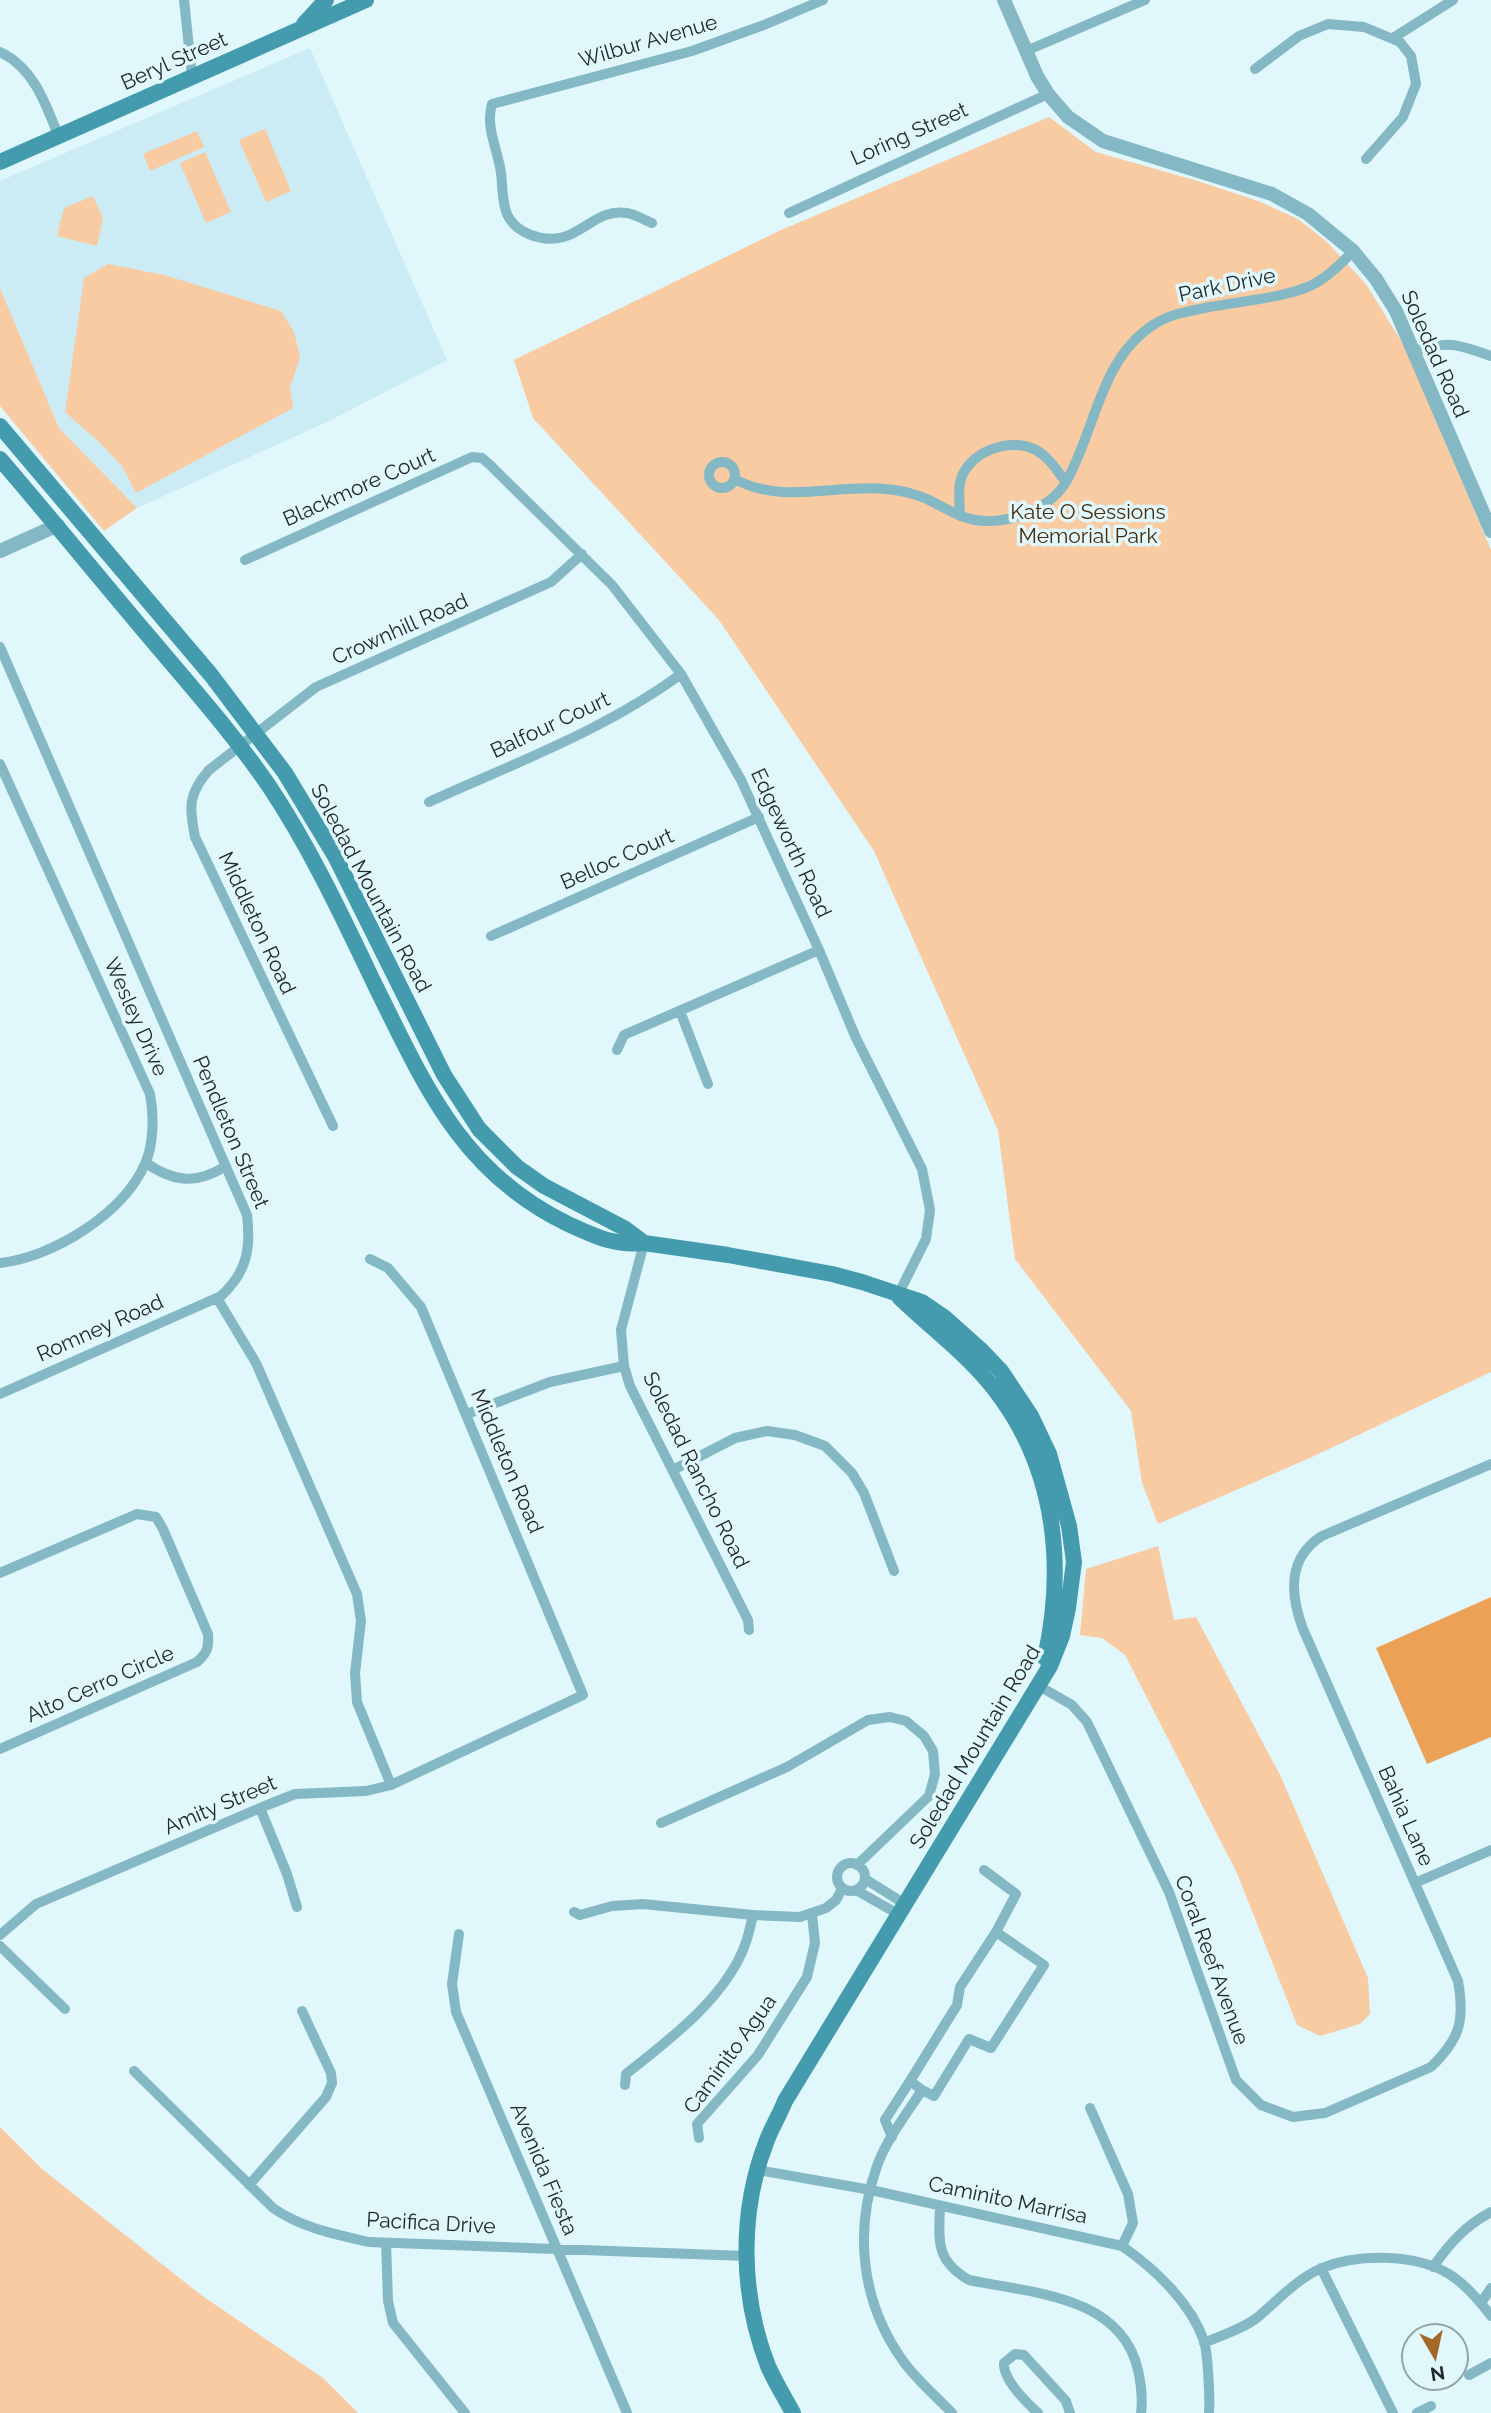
<svg xmlns="http://www.w3.org/2000/svg" width="1491" height="2413" viewBox="0 0 1491 2413" font-family="Raleway,sans-serif">
  <style>
    .built { fill: #cbecf4 }
    .green { fill: #f8cba2 }
    .water { fill: #eca256 }
    .lines { fill: none; stroke-linecap: round; stroke-linejoin: round }
    .minor { stroke: #84b8c4; stroke-width: 10 }
    .tertiary { stroke: #84b8c4; stroke-width: 14 }
    .secondary { stroke: #449bad; stroke-width: 16 }
    .labels { text-anchor: middle; stroke-width: 7; stroke-linejoin: round; paint-order: stroke }
    .street-label { font-size: 21px; fill: #222a2c; stroke: #e0f7fc }
    .park-label { font-size: 21px; fill: #482a09; stroke: #e0f7fc }
  </style>
  <rect width="100%" height="100%" fill="#e0f7fc"/>
  <!-- built -->
  <path class="built" d="M310,48L447,360L327,422L137,508L59,428L0,288V181Z"/>
  <!-- green -->
  <path class="green" d="M1049,117L1096,152L1201,182L1261,202L1298,219L1326,241L1366,284L1405,347L1491,550V1372L1312,1457L1158,1524L1142,1483L1131,1411L1015,1259L998,1130L874,851L719,620L533,418L514,360L781,230Z
    M265,129L291,191L266,202L239,140Z
    M197,131L204,147L150,171L143,154Z
    M205,152L231,212L206,223L180,163Z
    M93,196L103,218L97,246L57,236L64,208Z
    M108,264L164,275L281,311L294,332L300,357L290,388L293,408L136,493L122,466L99,442L65,412L84,278Z
    M0,288L59,428L137,508L104,531L0,406Z
    M1158,1546L1174,1620L1196,1617L1281,1777L1368,1978L1370,2014L1360,2024L1320,2036L1297,2025L1237,1873L1125,1655L1102,1638L1080,1635L1086,1569Z
    M0,2127L42,2169L201,2295L323,2378L358,2413H0Z"/>
  <!-- water -->
  <path class="water" d="M1491,1597V1737L1427,1764L1376,1648Z"/>
  <g class="lines">
    <!-- minor -->
    <path class="minor" d="M184,0L192,76
      M1393,38L1453,0
      M1026,51L1145,0
      M0,52C33,67 46,104 58,135
      M1255,69L1299,36L1328,24L1364,27L1400,42L1411,56L1416,84L1403,117L1366,159
      M789,213L1048,94
      M652,223C644,220 635,214 627,213C589,207 577,252 531,235C500,223 504,201 501,173C498,150 485,127 492,104L692,51L764,25L823,0
      M1415,351C1449,340 1459,345 1491,356
      M709 475a13 13 0 1 1 26 0a13 13 0 1 1-26 0Z
      M735,479C780,505 836,484 886,489C900,490 913,493 927,499C946,508 964,521 985,521C1014,522 1053,507 1067,480C1096,428 1100,360 1153,325C1170,314 1189,311 1209,307C1237,302 1288,297 1312,285C1328,277 1341,264 1353,251
      M960,516C960,506 958,493 960,483C966,452 1010,436 1036,450C1049,457 1057,471 1066,482
      M245,560L472,457L482,458L489,464L612,585L681,674L741,780L819,950L856,1038L922,1169L930,1210L926,1239L898,1295
      M0,647L247,1215C251,1249 247,1272 221,1296L0,1394
      M0,764L150,1094C154,1115 154,1144 145,1164C123,1214 53,1257 0,1263
      M429,802C515,763 605,730 681,674
      M491,936L759,817
      M680,1011L708,1084
      M617,1050L624,1035L819,950
      M333,1126L195,837C189,807 188,794 209,770L316,687L551,582L582,554
      M146,1163C174,1182 196,1185 226,1166
      M644,1243L621,1330L624,1366L630,1386L748,1620L749,1630
      M217,1298L256,1363L357,1594L361,1621L355,1673L357,1702L391,1785
      M467,1414L550,1382L624,1366
      M673,1470L735,1438L767,1431L795,1435L825,1446L852,1473L864,1493L894,1571
      M0,1573L137,1514L156,1517L163,1529L208,1634C209,1648 207,1653 197,1662L0,1749
      M1039,1686L1072,1705L1087,1722L1169,1892L1236,2080L1261,2105L1293,2117L1325,2113L1431,2067C1460,2039 1465,2021 1458,1981L1303,1629C1290,1594 1287,1558 1322,1536L1491,1464
      M260,1808L287,1874L297,1907
      M661,1823L787,1767L868,1720L890,1717L906,1721L924,1736L933,1751L935,1774L929,1796L857,1865
      M837 1877a14 14 0 1 1 28 0a14 14 0 1 1-28 0Z
      M865,1879L905,1904
      M1415,1883L1491,1850
      M856,1890L898,1914
      M574,1912L580,1915L612,1906L643,1904L753,1915L800,1917L826,1908L836,1900L842,1889
      M459,1934L452,1984L456,2012L627,2413
      M0,1935L36,1904L260,1808L295,1794L366,1791L391,1785L583,1695L421,1307L388,1268L370,1259
      M0,1946L65,2009
      M134,2071L273,2208C302,2228 334,2234 369,2242L746,2256
      M625,2085L626,2074C669,2040 728,1996 746,1942C749,1933 751,1924 753,1915
      M922,2090L934,2096L969,2039L991,2048L1044,1965L996,1932
      M1090,2108L1128,2194L1133,2223L1122,2246
      M892,2137L885,2120L910,2081
      M699,2138L697,2124L758,2055L807,1977L815,1943L812,1915
      M758,2170L871,2190L1122,2246C1155,2269 1191,2303 1204,2341C1208,2354 1210,2399 1209,2413
      M249,2185L326,2097L332,2083L331,2073L302,2011
      M940,2206C939,2241 935,2260 969,2280C1031,2293 1121,2295 1138,2370C1141,2384 1143,2399 1141,2413
      M386,2243L388,2301L393,2323L465,2413
      M1433,2267C1450,2243 1465,2226 1491,2212
      M1321,2268L1393,2413
      M1481,2303L1491,2288
      M1204,2343C1222,2335 1243,2329 1258,2317C1278,2300 1298,2278 1322,2268C1358,2253 1416,2254 1449,2274C1465,2284 1479,2300 1491,2316
      M1469,2375L1491,2363
      M952,2413C935,2395 914,2378 901,2358C862,2302 854,2233 876,2169C885,2141 906,2115 922,2090L910,2081L957,2005L960,1987L996,1932L1016,1894L984,1870
      M1038,2413C1026,2402 1003,2380 1004,2363L1015,2354L1024,2355L1066,2401L1070,2413
      M1417,2413L1431,2406"/>
    <!-- tertiary -->
    <path class="tertiary" d="M1004,0L1037,76L1048,94L1068,117L1103,141L1272,194L1308,214L1353,251L1376,279L1396,311L1491,531
      M0,551L58,525"/>
    <!-- secondary -->
    <path class="secondary" d="M304,24L326,0
      M0,162L366,0
      M0,426L211,675L285,773L335,856L444,1075L479,1129L517,1167L544,1186L624,1228L644,1243
      M0,459C49,516 97,575 146,633C188,683 232,732 269,786C311,849 343,918 376,987C425,1086 462,1173 568,1224C595,1236 613,1246 644,1243L728,1255L832,1274L862,1282L922,1302L944,1317L982,1351L1001,1371L1031,1416L1049,1454L1069,1526L1074,1562L1068,1608L1062,1636L1050,1666L785,2101C780,2114 772,2127 767,2140C739,2211 740,2294 768,2366C775,2382 785,2398 793,2413
      M899,1297C933,1330 974,1359 1001,1398C1056,1474 1065,1568 1045,1658"/>
  </g>
  <g class="labels">
    <!-- street labels -->
    <g class="street-label">
      <text transform="translate(648 41) rotate(-16)" y="7">Wilbur Avenue</text>
      <text transform="translate(174 61) rotate(-24)" y="7">Beryl Street</text>
      <text transform="translate(909 134) rotate(-24)" y="7">Loring Street</text>
      <text transform="translate(1227 285) rotate(-12)" y="7">Park Drive</text>
      <text transform="translate(1435 354) rotate(66)" y="7">Soledad Road</text>
      <text transform="translate(359 487) rotate(-24)" y="7">Blackmore Court</text>
      <text transform="translate(400 629) rotate(-24)" y="7">Crownhill Road</text>
      <text transform="translate(550 725) rotate(-25)" y="7">Balfour Court</text>
      <text transform="translate(791 843) rotate(65)" y="7">Edgeworth Road</text>
      <text transform="translate(617 859) rotate(-24)" y="7">Belloc Court</text>
      <text transform="translate(371 888) rotate(62)" y="7">Soledad Mountain Road</text>
      <text transform="translate(257 923) rotate(65)" y="7">Middleton Road</text>
      <text transform="translate(136 1017) rotate(66)" y="7">Wesley Drive</text>
      <text transform="translate(231 1132) rotate(67)" y="7">Pendleton Street</text>
      <text transform="translate(100 1328) rotate(-24)" y="7">Romney Road</text>
      <text transform="translate(507 1461) rotate(67)" y="7">Middleton Road</text>
      <text transform="translate(696 1470) rotate(64)" y="7">Soledad Rancho Road</text>
      <text transform="translate(100 1684) rotate(-24)" y="7">Alto Cerro Circle</text>
      <text transform="translate(975 1747) rotate(-59)" y="7">Soledad Mountain Road</text>
      <text transform="translate(220 1805) rotate(-23)" y="7">Amity Street</text>
      <text transform="translate(1406 1816) rotate(66)" y="7">Bahia Lane</text>
      <text transform="translate(1212 1960) rotate(70)" y="7">Coral Reef Avenue</text>
      <text transform="translate(730 2054) rotate(-54)" y="7">Caminito Agua</text>
      <text transform="translate(544 2169) rotate(67)" y="7">Avenida Fiesta</text>
      <text transform="translate(1008 2200) rotate(12)" y="7">Caminito Marrisa</text>
      <text transform="translate(431 2223) rotate(3)" y="7">Pacifica Drive</text>
    </g>
    <!-- park labels -->
    <g class="park-label">
      <text x="1088" y="519">Kate O Sessions<tspan x="1088" dy="24">Memorial Park</tspan></text>
    </g>
  </g>
  <!-- north arrow -->
  <g transform="translate(1435 2357) rotate(171)"><circle r="33" fill="#e0f7fc" stroke="#94a5a9" stroke-width="2"/>
  <path d="M0-5L12 26L0 18L-12 26Z" fill="#a4692a"/>
  <text y="-10" font-size="19" font-weight="bold" text-anchor="middle" fill="#222a2c">N</text>
  </g>
</svg>
